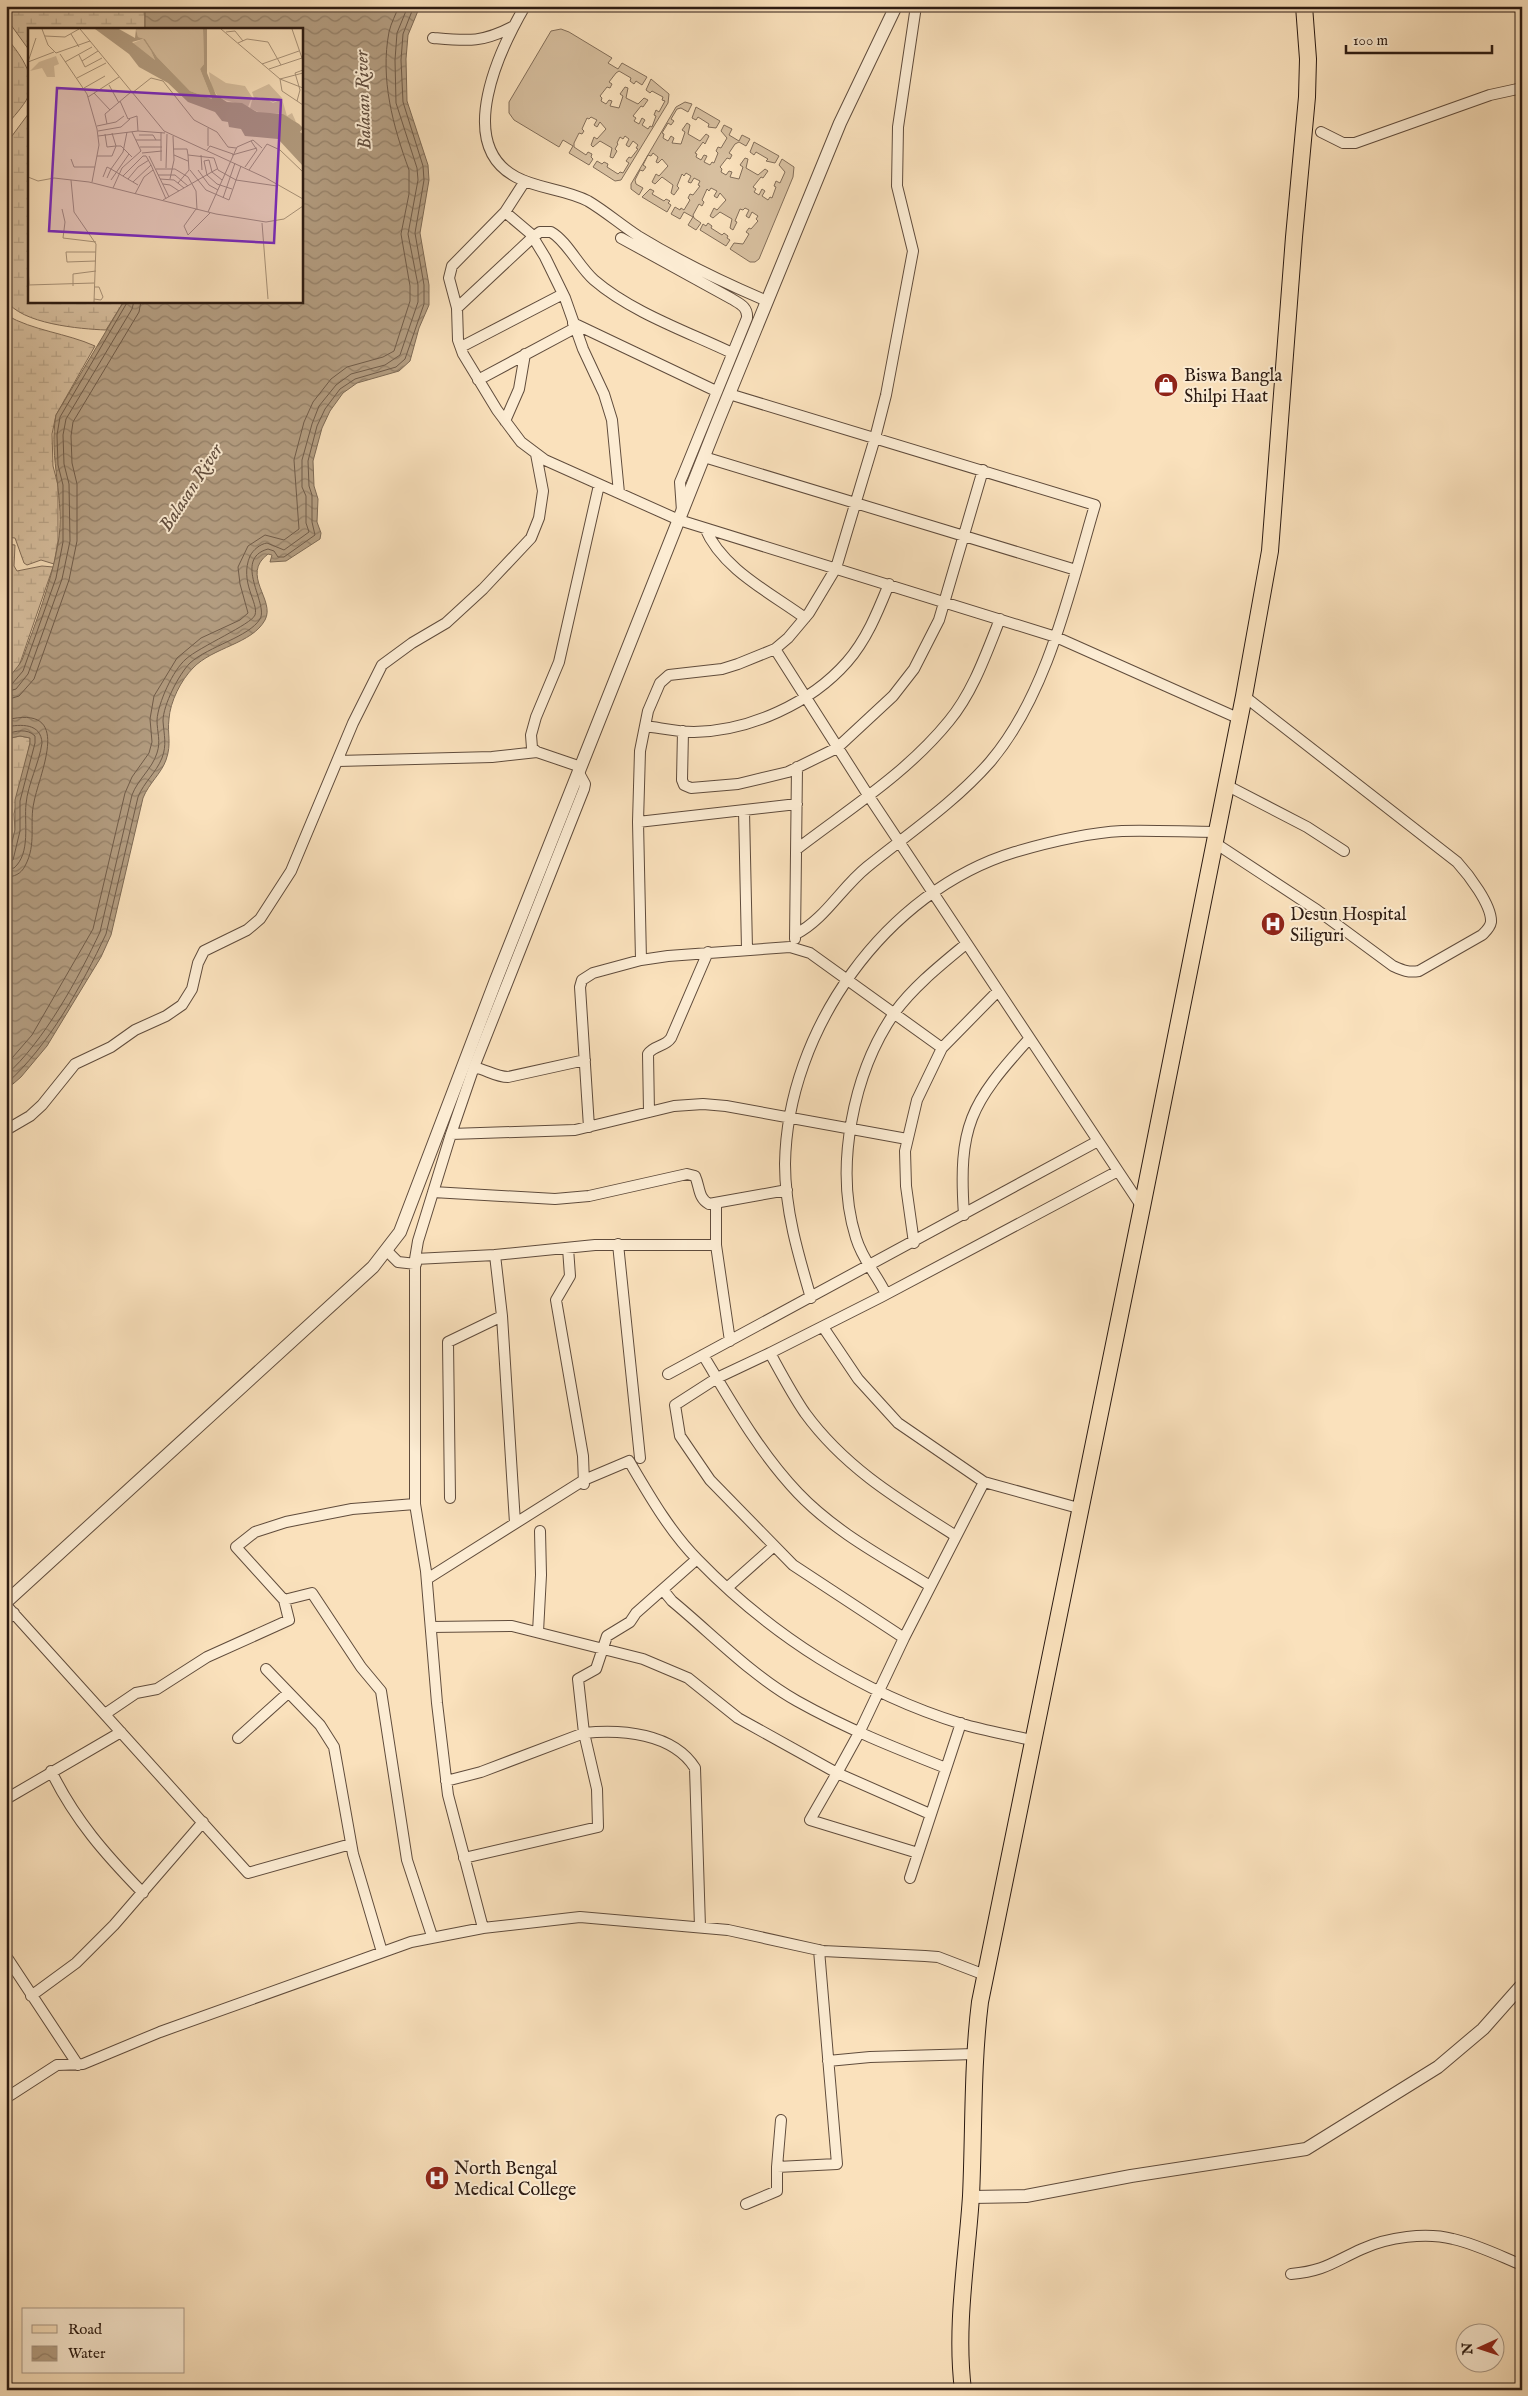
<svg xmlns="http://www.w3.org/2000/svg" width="1528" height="2396" viewBox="0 0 1528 2396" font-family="'IM FELL English',serif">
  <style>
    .grass { fill: #d7bf9f; stroke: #826d58 }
    .wetland { fill: url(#wetland-marsh); stroke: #826d58 }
    .water { fill: url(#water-waves); stroke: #7e6a55 }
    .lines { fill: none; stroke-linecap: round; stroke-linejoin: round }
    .shore { stroke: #705c4a; stroke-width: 1 }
    .minor-casing { stroke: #604c3c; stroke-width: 12 }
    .tertiary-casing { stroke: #604c3c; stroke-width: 14 }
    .primary-casing { stroke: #2c1b12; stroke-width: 18 }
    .minor { stroke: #fcecd3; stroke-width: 10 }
    .tertiary { stroke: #fcecd3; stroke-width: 12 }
    .primary { stroke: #fae1bc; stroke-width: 16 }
    .labels { text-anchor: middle; stroke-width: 4; stroke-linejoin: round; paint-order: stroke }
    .poi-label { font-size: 18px; fill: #2c1b12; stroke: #fcecd3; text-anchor: start }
    .water-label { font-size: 19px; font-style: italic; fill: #624f3f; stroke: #fcecd3 }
    .inset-road { fill: none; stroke: #a89278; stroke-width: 1 }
    .view { fill: #7b2cbf; fill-opacity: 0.15; stroke: #7b2cbf; stroke-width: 2.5 }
    .inset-edge { fill: none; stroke: #2c1b12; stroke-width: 2.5 }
  </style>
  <defs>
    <pattern id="wetland-marsh" width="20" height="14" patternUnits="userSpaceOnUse" patternTransform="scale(1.25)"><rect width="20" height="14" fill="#d7bf9f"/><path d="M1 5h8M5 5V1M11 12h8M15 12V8" fill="none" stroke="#b9a488"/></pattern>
    <pattern id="water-waves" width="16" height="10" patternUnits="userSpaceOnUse" patternTransform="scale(1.25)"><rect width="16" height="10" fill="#b49e82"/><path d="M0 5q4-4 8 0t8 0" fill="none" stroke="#938069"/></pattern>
  </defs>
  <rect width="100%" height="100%" fill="#fae1bc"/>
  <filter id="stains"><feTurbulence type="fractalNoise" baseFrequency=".004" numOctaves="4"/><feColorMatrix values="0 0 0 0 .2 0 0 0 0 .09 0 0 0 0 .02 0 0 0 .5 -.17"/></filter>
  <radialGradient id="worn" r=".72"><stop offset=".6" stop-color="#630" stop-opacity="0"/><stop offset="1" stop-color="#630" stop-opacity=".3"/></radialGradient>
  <!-- grass -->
  <path class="grass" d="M561,29L569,32L612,58L608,63L618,69L622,63L647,77L642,85L636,81L634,84L630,81L631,78L619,71L616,73L609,82L612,84L610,88L607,87L600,96L602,98L601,101L606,104L609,100L612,101L610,106L619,108L623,96L620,94L625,87L628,88L626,98L638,104L644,98L648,100L643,107L641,106L633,116L636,118L634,121L639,124L642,118L645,120L642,125L648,129L650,126L652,127L656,116L654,115L656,110L659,112L665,101L662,100L663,97L652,91L650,93L646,90L651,79L669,94L668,103L621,180L615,181L593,167L597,161L602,164L604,162L608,164L607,167L618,174L620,172L623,173L629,163L626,161L629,157L631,158L638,149L636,148L638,145L633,141L629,147L626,145L629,139L625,136L623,139L620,137L617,143L618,144L615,149L617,151L613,158L610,157L612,148L600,141L593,147L591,145L594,137L597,139L606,129L600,122L597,127L594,125L597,120L591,117L589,119L587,118L582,129L584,131L582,134L579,133L574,143V147L586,155L588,152L592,154L591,157L593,159L589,165L569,153L573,146L563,140L559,147L514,120L509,113V102L551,31Z
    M685,102L692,104L688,112L681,108L677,109L671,119L674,121L671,125L668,123L662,133L664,134L663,138L668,141L671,136L674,138L672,143L681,144L685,132L682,130L687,123L690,125L688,134L700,141L706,134L709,136L705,144L703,142L695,153L697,154L696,157L701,160L704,155L707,156L704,162L710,165L712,162L714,163L718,153L716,151L718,147L721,148L727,138L721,131L724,125L732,129L729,135L739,141L742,135L750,139L746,146L739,142L735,144L729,153L732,155L730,159L727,158L720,167L722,169L721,172L726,175L729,171L732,172L730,177L739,179L743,167L740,165L745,158L748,159L746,168L758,175L765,169L768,171L763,178L761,177L753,187L756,189L754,192L759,195L762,189L765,191L762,196L768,200L770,197L772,198L776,187L774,186L776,181L780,183L785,172L779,165L782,159L794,167L793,177L759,259L755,262H750L730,249L734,243L743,244L749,234L746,232L749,228L751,229L758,221L756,219L758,216L752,212L749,218L746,216L749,210L745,208L743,210L740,209L735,221L737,222L733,230L730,228L732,219L720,212L713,218L710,216L714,208L717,210L726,200L720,193L717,198L714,196L717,191L711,188L709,191L707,189L702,200L704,202L702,206L699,204L693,215L694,218L701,223L696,230L688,225L693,217L684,212L680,219L671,214L675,207L680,210L681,208L684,210L690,200L688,198L690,194L693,195L700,186L698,185L700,181L694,178L691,183L688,182L691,176L686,173L684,176L682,174L677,186L679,188L674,195L671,193L673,185L662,177L655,184L652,182L656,174L659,176L668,166L662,159L658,163L656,162L658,157L653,153L651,156L648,155L643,165L646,167L643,171L640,170L635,180L636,184L643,188L639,195L631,189V184L676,107Z
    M696,107L720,121L716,128L708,127L709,124L698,117L696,120L692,118Z
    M754,142L779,156L775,163L766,161L768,159L756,152L754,155L750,152Z
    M650,189L654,191L652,194L664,201L666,199L670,201L668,203L671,205L667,212L642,197Z
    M708,223L712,226L711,228L722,235L724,233L728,236L727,238L730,240L726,246L700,230L703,224L706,226Z"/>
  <!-- wetland -->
  <path class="wetland" d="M6,6H145V29H29V50L6,18Z
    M6,37C18,52 38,76 28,97C23,107 13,117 6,126Z
    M29,113V301H124L106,330C80,329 21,324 6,300V144Z
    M6,315C34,331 66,333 95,346L56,415L52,434L53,466L58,485V541L54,564L41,560L27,565L24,563L15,538L6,537Z
    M6,544L15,545L14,566L17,571L42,566L53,567L18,669L6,683Z
    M20,736L30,738V743L14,814L15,830L6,866V739Z"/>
  <!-- water -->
  <path class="water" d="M145,6H420L408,35L406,59L407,101L428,165L429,180L420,233L429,285V305L419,328L410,361L399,371L357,383L343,393L330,411L322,428L313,461L314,486L318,499L317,522L321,533L320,539L286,561L270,562L272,555L268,554C240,575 276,600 265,620C252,644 213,647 193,668C181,680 170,702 169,719C167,734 172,743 166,760C161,774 149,783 143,798L111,935L101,957L47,1046L21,1077L6,1090V866L15,830V800L30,743V738L20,736L6,739C6,722 4,703 6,686C7,677 18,668 22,660C36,622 51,583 58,544C66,500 48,459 56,415L124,301H301V29H145Z"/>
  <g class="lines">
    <!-- shore -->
    <path class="shore" d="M6,686L12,684L23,671L56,578L63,542V485L58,465L57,435L60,417L128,301
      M6,692L16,689L28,674L62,579L70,541L69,484L64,464L63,435L66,419L132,309L134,301
      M6,700L19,696L34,679L69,580L77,541V484L72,463L71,436L73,422L139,312L141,301
      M6,720C74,703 40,771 34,802C29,823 37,844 25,866C21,874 14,877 6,877
      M6,727C21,724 41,723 42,743C39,764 28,783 26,804C24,823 31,853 14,868L6,869
      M6,734C16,731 27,728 35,736V743L20,801V831L13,860L6,863
      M6,1065L32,1035L93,929L125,793L132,777L149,753L152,742L150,719L154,696L177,658L201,638L240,620L248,613L240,584L238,567L248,546L265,535L284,540L299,529L294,460L304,422L313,402L331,379L347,367L383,357L394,351L410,301V286L401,234L409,194V170C393,126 380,79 389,32C391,23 396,14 399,6
      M6,1075C44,1042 79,977 100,932L132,795C138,779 152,769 157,753C161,741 157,732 157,720C158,703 173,670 186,659C199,647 252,624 255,615C259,603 239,582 250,556C253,550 260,544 267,543L284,550L309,532L306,523V496L302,487V460L312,424L319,406L336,385L351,374L385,365L400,355L418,302V285L408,234L418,180L417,168L396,103L395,60L397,33L408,6
      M6,1084C49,1046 82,985 106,934L138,797C144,782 156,773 162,758C167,745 164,735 163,721C163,705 179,674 190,663C209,646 249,637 260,619C269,604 232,559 268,549L274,551L278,557H284L315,535L312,522V495L309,486L308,461L317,426L325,409L340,389L355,379L396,367L405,359L424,304V285L415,233L424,180L423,166L403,102L401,60L403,34L414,6"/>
    <!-- minor casing -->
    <g class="minor-casing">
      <path id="minor" d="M525,6C500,49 454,144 516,177C538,189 565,189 588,201C605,211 621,225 638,236C679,261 722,282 767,301
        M433,38C468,41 482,43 514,26
        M1321,132L1343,143H1355L1490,95L1522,88
        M525,181L505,212L452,266L449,278L457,308L458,340L463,354L497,410L521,442L545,460L679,520L1056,637L1240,719
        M505,212L531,234L545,257L565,298L583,349L604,394L612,420L619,493
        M621,238L732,299C740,304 748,307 747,318L683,475L680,482L682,511
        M457,308L533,237L540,232H551C567,241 579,267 594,280C631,312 688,332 732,353
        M573,323L716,391
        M461,347L563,294
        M478,380L575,328
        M729,394L1095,505C1070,589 1048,694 990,762C954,803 909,833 867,867C841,888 825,919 796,934
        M505,421L519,389L525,354
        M704,457L1076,570
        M705,528C722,569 771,593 805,618
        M775,649L868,795L1142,1207
        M645,726C661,728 678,732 694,732C750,731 811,703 847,662C867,639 878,611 889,584
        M683,731L682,780L684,785L691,788L738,784L788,772L837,748L893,696L914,669L939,620L983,470
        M338,761L492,757L537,752
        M581,767L537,752L532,748L531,735L536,717L559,662L599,485
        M1226,785L1307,827L1344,851
        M744,811L747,949
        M638,822L797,804
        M1215,843L1317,910L1393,966C1402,970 1408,973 1419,971L1482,935C1486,931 1490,928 1491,922C1492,905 1468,874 1457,862L1244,696
        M797,849C849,809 907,773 949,721C973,692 986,654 1000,619
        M795,939L797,767
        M641,960L638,822L640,751L648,711L660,683L669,675L722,669L738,664L775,649L788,638L809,613L836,568L875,438L886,395L913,251L897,186L898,127L916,6
        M474,1067C487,1070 496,1077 508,1077L585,1060
        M649,1112L648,1054C654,1045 665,1047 671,1038L708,952
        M589,1127L580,987L582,980L593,973L641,960L668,956L790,947L810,953L942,1048
        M6,1130L30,1116L42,1105L75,1064L111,1047L135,1030L166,1016L182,1005L192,989L198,963L204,951L247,930L260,919L291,871L353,723L382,665L412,643L446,623L483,589L531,538L539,518L543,491L536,454
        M451,1134L575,1130L674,1106L703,1104L726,1106L907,1139
        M433,1192L555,1199L589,1196L687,1174L695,1176C700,1187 698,1198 709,1204L787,1190
        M716,1204V1245L730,1341
        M964,1215C958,1126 970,1104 1029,1039
        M914,1243L906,1186L905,1151L917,1100L942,1048L998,991
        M618,1244L640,1458
        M568,1248L570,1276L556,1300L583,1456L584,1484
        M386,1250L398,1262L416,1264
        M495,1255L502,1316L515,1523
        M415,1259L495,1255L595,1245H716
        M886,1294C876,1273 863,1261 856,1238C834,1168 853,1072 895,1012C914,986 942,964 966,944
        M811,1298C798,1254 785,1210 785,1164C787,1030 886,891 1015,852C1049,842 1087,833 1122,831C1154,830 1186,832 1217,832
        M823,1327L858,1379L898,1423L984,1482L1082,1509
        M770,1353L717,1378L675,1405L680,1436L710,1480L793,1565L904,1638
        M703,1355C732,1403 759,1452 798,1493C835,1532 885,1558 930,1586
        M668,1374L1098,1141
        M450,1498L448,1342L502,1316
        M956,1536C899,1500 845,1468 805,1413C792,1394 781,1373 770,1353L881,1297L1118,1171
        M697,1559L636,1613L630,1622L607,1636L596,1669L578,1679L584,1733C621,1729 673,1733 695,1768L700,1927
        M427,1579L584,1480L629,1461C649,1495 670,1532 698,1560C771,1635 861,1693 962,1724C986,1731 1011,1735 1035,1741
        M728,1587L774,1546
        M663,1590L672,1601C712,1634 751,1675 797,1701C845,1728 895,1748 946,1768
        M284,1600L312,1593L361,1667L381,1691L407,1860L432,1936
        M6,1605L248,1873L351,1844
        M6,1620L14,1613
        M431,1627L512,1626L643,1659L688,1678L738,1718L837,1773L859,1733L904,1638L984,1482
        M538,1632L541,1575L540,1531
        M266,1669L320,1725L334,1747L353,1854L382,1952
        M105,1714L136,1693L157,1689L207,1657L289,1620L284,1600L236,1547L255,1532L286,1522L352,1509L415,1504
        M238,1738L288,1693
        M51,1771C75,1820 105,1854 143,1893
        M446,1781L481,1772L584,1733L597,1789L598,1827L464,1858
        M6,1799L121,1732
        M918,1853L810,1820L837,1773L930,1814
        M910,1878L961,1723
        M483,1928L448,1795L437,1703L426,1571L415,1504V1259L418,1241L451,1134L474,1067L584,789L585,784L579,773
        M6,1956L78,2065
        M31,1996L76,1963L114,1925L203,1822
        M828,2061L870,2057L975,2054
        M6,2098L57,2065L83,2064L160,2032L411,1942L483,1928L580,1917L728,1930L823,1951L925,1956L938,1957L985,1975
        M777,2167L781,2120
        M746,2204L777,2191V2167L837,2164L819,1950
        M1291,2274C1325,2271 1333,2262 1362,2249C1388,2237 1426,2232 1453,2239C1476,2244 1500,2256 1522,2265"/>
    </g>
    <!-- tertiary casing -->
    <g class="tertiary-casing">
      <path id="tertiary" d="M6,1602L373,1267L400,1232L496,980L718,421L840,123L896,6
        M971,2197L1026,2196L1131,2176L1306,2149L1438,2067L1483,2029L1522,1985"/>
    </g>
    <!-- primary casing -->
    <g class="primary-casing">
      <path id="primary" d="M963,2390C955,2326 967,2259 971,2196C974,2131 972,2066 980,2002L1142,1207L1244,696L1270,551L1294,237L1307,97L1308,59L1304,6"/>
    </g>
    <!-- minor -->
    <use href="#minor" class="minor"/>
    <!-- tertiary -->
    <use href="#tertiary" class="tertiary"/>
    <!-- primary -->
    <use href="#primary" class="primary"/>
  </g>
  <!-- icons -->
  <defs>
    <g id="shop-disc" transform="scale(1.25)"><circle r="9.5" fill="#8f2418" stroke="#fcecd3"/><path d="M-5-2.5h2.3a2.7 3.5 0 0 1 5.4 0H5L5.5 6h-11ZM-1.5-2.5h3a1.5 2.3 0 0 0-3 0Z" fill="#fff"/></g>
    <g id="hospital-disc" transform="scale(1.25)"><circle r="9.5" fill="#8f2418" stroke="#fcecd3"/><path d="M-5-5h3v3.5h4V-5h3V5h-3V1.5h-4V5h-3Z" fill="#fff"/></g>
  </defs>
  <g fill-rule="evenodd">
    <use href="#shop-disc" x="1166" y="385"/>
    <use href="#hospital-disc" x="1273" y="924"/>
    <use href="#hospital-disc" x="437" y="2178"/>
  </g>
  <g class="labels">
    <!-- poi labels -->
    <g class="poi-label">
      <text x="1184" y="381">Biswa Bangla<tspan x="1184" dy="21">Shilpi Haat</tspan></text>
      <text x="1290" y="920">Desun Hospital<tspan x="1290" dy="21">Siliguri</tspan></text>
      <text x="454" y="2174">North Bengal<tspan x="454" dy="21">Medical College</tspan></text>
    </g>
    <!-- water labels -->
    <g class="water-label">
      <text transform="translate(362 100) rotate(-92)" y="7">Balasan River</text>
      <text transform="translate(190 487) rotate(-57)" y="7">Balasan River</text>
    </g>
  </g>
  <!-- overview -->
  <g transform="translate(28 28)">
    <rect width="275" height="275" fill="#fae1bc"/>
    <path d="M28,28L31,36L26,38L27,49H19L14,40L2,43L11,34Z" fill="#d7bf9f"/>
    <path d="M108,1H175L176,36L172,41L184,71L162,63L129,29L117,11L110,9ZM115,11L123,23L127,32L105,15ZM181,44L198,55L217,58L224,69L220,79L191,70L183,58ZM241,56L254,70L245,74L237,70L245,75L254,71L259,88L264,85L268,94L252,85H232L222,80L224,72L234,69L226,70L224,64Z" fill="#d7bf9f"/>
    <path d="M67,1H91L107,10L108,1L110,9L117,11L129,29L162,63L184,71L172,41L176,36L175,1H179V45L188,67L199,74L214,75L229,84L255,86L271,96L275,100L272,104L275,106V138L250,111L217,108L213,101L201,99L200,94L194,93L187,84L160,74L140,55L111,39L101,26ZM115,11L123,23L127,32L104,14Z" fill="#b49e82" fill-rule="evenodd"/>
    <path class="inset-road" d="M14,1L20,17L28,25L62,13L136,103L238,150L275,171M52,1L62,13M193,1L252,51L275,60M264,1L275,33M198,4L207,3L215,13M43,6L51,19M17,8L37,9L51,1M210,15L219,11L240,14L253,37M32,26L59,66L69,101L71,117L64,154M51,27L57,39L74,30M54,33L70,23M0,34L26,24M0,34L8,10M37,34L64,19M234,36L271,23M241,41L274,30M275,45L252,51L254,63L275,77M49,50L78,35M81,57L91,75M56,60L77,48M66,65L82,82M104,65L123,50L135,53L166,92L189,104L200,119L208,120M60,69L91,49M92,73L100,91L109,88L110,103M269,73L272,62L267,45L275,42M79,96L77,86L103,64M69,98L88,94L96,88M70,103L93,99L102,91M99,104L95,124L83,141L110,157M77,106L79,119L88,118L84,105M111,107H125L128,112M70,108L110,103L137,105M108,112H133M180,118V100M112,119H134M145,121H159L160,127L161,142L150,155M179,122L182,118L205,126M114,125L134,123M146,127L160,133M160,127L186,130L190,142L208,152L249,158M173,127L174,142M204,127L229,120M69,128H84L88,118H93L104,129M121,128L141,169M43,131L46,139H67M181,132L176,133L179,147L189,156L204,161M181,132L184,144L194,152M133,133V104M217,139L229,122L223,113M138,140L139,106M128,141H147L160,149L168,163L169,182M162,142L178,162L201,172L213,138M170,142L181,157L190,162M221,142L239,116L252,122L275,144M130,147H147L160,158M95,148L115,128H118L123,137M0,149L10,153L26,150L61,154L188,186L238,194L256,191L275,178M75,149L79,139L83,141L79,150M100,151L110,139L121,132M132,151L146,152L156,160M142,151L146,132L145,108M43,152L46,184L68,216L66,274M83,152L101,126M105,154L123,137L138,171M135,156L142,157L151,163M85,160L94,140L113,123L104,104M107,166L116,149L125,142M195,170L207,135M135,172L189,141M34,181L37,194L35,210L68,214M168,181L156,198L160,207L182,185M180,184L209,119L225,112L234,120M234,195L240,271M68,233L39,234L38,224H68M0,240L1,256M0,257L66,255M45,258V246L68,243M66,271L73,272L75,269L71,259H66"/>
    <path class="view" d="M29,60L253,72L246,215L21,203Z"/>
    <rect width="275" height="275" class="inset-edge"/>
  </g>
  <!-- margin -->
  <rect width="1528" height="2396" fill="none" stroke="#fae1bc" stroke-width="25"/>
  <rect x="8" y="8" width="1513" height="2381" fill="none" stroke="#2c1b12" stroke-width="2.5"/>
  <rect x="12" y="12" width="1503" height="2371" fill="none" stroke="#2c1b12"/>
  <!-- legend -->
  <rect x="22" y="2308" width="162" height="65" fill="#fcecd3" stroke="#a99886"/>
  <rect x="32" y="2325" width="25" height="8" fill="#fae1bc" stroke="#a99886"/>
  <text x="68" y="2334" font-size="15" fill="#2c1b12">Road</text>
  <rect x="32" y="2346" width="25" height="15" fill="url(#water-waves)" stroke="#a99886"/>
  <text x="68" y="2358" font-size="15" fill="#2c1b12">Water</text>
  <!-- north arrow -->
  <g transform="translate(1480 2348) rotate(267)"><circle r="24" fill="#fcecd3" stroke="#a99886"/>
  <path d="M0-4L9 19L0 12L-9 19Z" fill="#8f2418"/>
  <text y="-8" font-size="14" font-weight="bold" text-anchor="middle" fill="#2c1b12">N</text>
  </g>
  <!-- scale -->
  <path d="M1346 45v8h146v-8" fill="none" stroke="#2c1b12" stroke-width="2.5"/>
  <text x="1353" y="45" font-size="15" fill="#2c1b12" stroke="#fcecd3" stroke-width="4" paint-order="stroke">100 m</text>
  <rect width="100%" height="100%" filter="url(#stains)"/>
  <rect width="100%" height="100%" fill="url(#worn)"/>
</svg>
